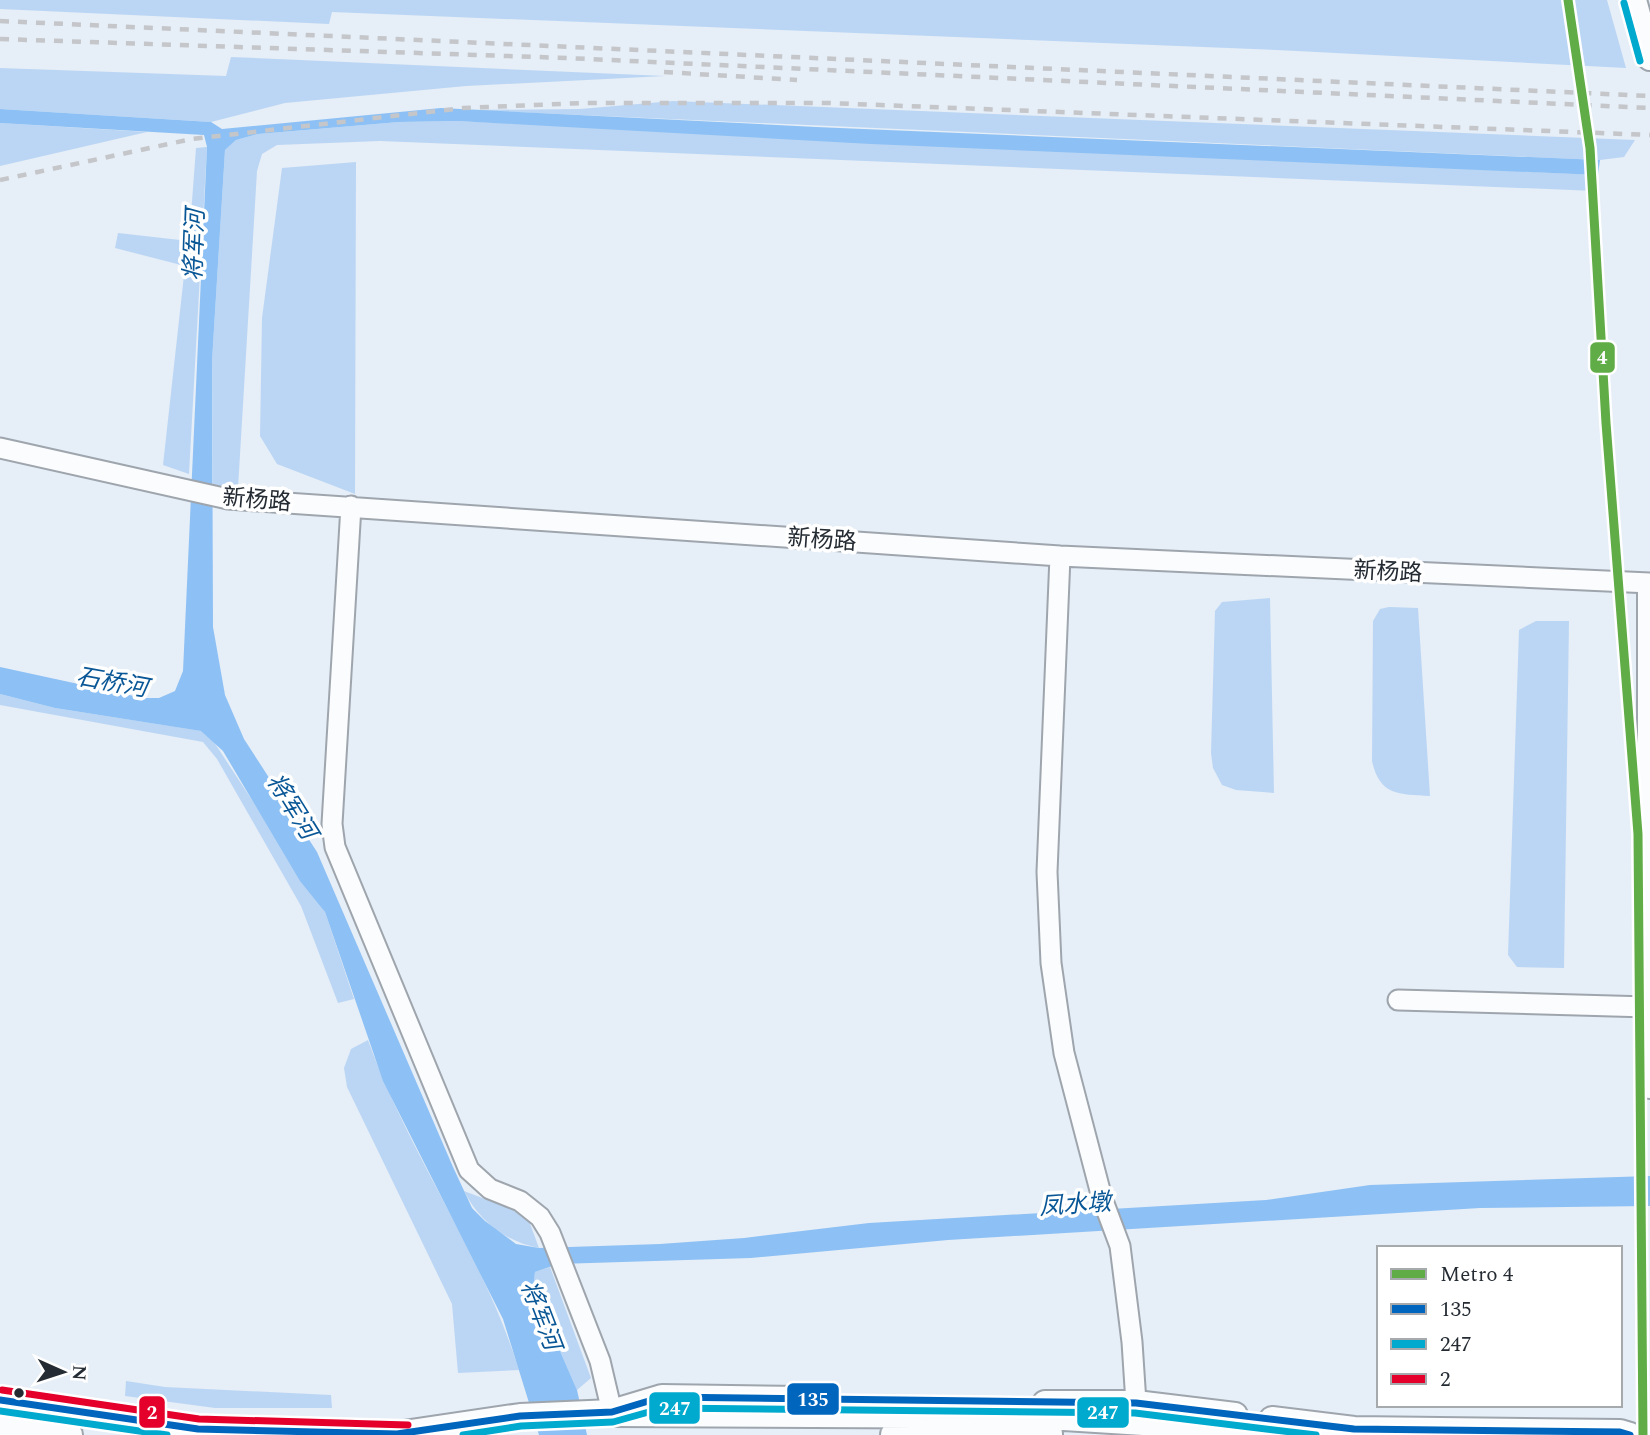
<svg xmlns="http://www.w3.org/2000/svg" width="1650" height="1435" viewBox="0 0 1650 1435" font-family="Spectral,'Noto Sans SC',serif">
  <style>
    .green { fill: #bbd6f4 }
    .water { fill: #8dc0f4 }
    .lines { fill: none; stroke-linecap: round; stroke-linejoin: round }
    .minor-casing { stroke: #9ea5ad; stroke-width: 23 }
    .major-casing { stroke: #9ea5ad; stroke-width: 28 }
    .highway-casing { stroke: #9ea5ad; stroke-width: 32 }
    .minor { stroke: #fbfcfe; stroke-width: 19 }
    .major { stroke: #fbfcfe; stroke-width: 24 }
    .highway { stroke: #fbfcfe; stroke-width: 28 }
    .rail { stroke: #c4c6c9; stroke-width: 4.5; stroke-dasharray: 9 9; stroke-linecap: butt }
    .bus-1-casing { stroke: #fff; stroke-width: 12 }
    .bus-2-casing { stroke: #fff; stroke-width: 12 }
    .bus-3-casing { stroke: #fff; stroke-width: 12 }
    .bus-1 { stroke: #0065bd; stroke-width: 7 }
    .bus-2 { stroke: #00a9ce; stroke-width: 7 }
    .bus-3 { stroke: #e4002b; stroke-width: 7 }
    .metro-1-casing { stroke: #fff; stroke-width: 14 }
    .metro-1 { stroke: #60ac46; stroke-width: 9 }
    .bus-dot { fill: #242b33; stroke: #fff; stroke-width: 2.5 }
    .labels { text-anchor: middle; stroke-width: 7; stroke-linejoin: round; paint-order: stroke }
    .street-label { font-size: 23px; fill: #242b33; stroke: #fff }
    .water-label { font-size: 24px; font-style: italic; fill: #095796; stroke: #fff }
    .line-badge { stroke: #fff; stroke-width: 2.5 }
    .badge-label { font-size: 19px; text-anchor: middle; font-weight: bold; fill: #fff }
  </style>
  <rect width="100%" height="100%" fill="#e6eef7"/>
  <!-- green -->
  <path class="green" d="M0,0H1607L1626,68L1277,50L332,12L329,24L0,9Z
    M231,57L665,76L466,86L285,103L211,122L0,109V68L226,76Z
    M673,101L1635,140L1624,157L1600,160L466,110L580,109Z
    M458,121L1598,175L1595,191L380,141L277,145L262,154L257,171L238,488L213,487L212,361L225,150L236,140L258,134L399,122Z
    M0,123L147,132L0,166Z
    M207,147L189,474L163,465L185,266L115,248L118,233L189,241L196,148Z
    M356,162L355,494L277,464L260,436L262,318L282,168Z
    M1270,598L1274,793L1236,790L1222,785L1213,768L1211,753L1215,611L1222,602Z
    M1389,607L1418,608L1430,796C1398,794 1380,796 1372,761L1373,621L1380,609Z
    M1536,621H1569L1564,968L1517,967L1508,955L1519,630Z
    M0,694L55,708L202,731L214,742L325,912L354,999L338,1003L301,906L217,759L203,742L0,705Z
    M368,1040C409,1155 483,1254 519,1370L458,1373L452,1304L347,1087L344,1068L351,1049Z
    M464,1191L511,1209L529,1221L539,1248C506,1242 479,1221 464,1191Z
    M550,1267L591,1378L577,1390L533,1289L535,1272Z
    M126,1381L165,1387L331,1395L332,1408H215L125,1396Z"/>
  <!-- water -->
  <path class="water" d="M441,108L816,127L1600,160L1598,175L871,144L458,121L399,122L258,134L236,140L225,150L212,361L213,627L225,695L244,739L317,852L453,1167L472,1208L485,1221L516,1244L539,1248L660,1244L744,1238L869,1223L1266,1200L1370,1185L1650,1176V1206L1480,1208L948,1240L751,1258L558,1264L535,1272L533,1289L577,1390L587,1435H539L503,1319L383,1081L325,912L300,881L223,751L201,731L55,708L0,694V667L143,698H159L175,691L183,671L207,147L204,135L0,123V109L211,122L222,129Z"/>
  <g class="lines">
    <!-- minor casing -->
    <g class="minor-casing">
      <path id="minor" d="M0,448L228,499L1060,556L1650,583
        M351,506L332,824L335,847L469,1170L490,1189L520,1201L540,1217L550,1233L600,1361L612,1412
        M1060,556L1047,872L1051,963L1064,1053L1102,1198L1120,1246L1132,1342L1136,1403
        M1398,1000L1648,1007"/>
    </g>
    <!-- major casing -->
    <g class="major-casing">
      <path id="major" d="M1634,0L1650,58
        M1650,587V1086
        M0,1400L198,1429L408,1435
        M1045,1403H1136L1235,1415
        M1272,1419L1354,1429L1620,1432L1630,1435
        M397,1434L520,1416L612,1412L662,1397L802,1399"/>
    </g>
    <!-- highway casing -->
    <g class="highway-casing">
      <path id="highway" d="M612,1412L1032,1414L1207,1425L1298,1435
        M0,1423L68,1435
        M895,1435L1048,1434"/>
    </g>
    <!-- minor -->
    <use href="#minor" class="minor"/>
    <!-- major -->
    <use href="#major" class="major"/>
    <!-- highway -->
    <use href="#highway" class="highway"/>
    <!-- rail -->
    <path class="rail" d="M0,21L1650,96
      M0,39L567,58L1650,108
      M664,72L797,80
      M0,180L192,139L463,108L583,103H828L1650,135"/>
    <!-- bus-1 casing -->
    <g class="bus-1-casing">
      <path id="bus-1" d="M0,1400L198,1429L397,1434L520,1416L612,1412L662,1397L1136,1403L1354,1429L1620,1432L1630,1435"/>
    </g>
    <!-- bus-2 casing -->
    <g class="bus-2-casing">
      <path id="bus-2" d="M1624,3L1640,61
        M0,1411L167,1435
        M463,1435L521,1426L613,1422L663,1408L1135,1413L1316,1435"/>
    </g>
    <!-- bus-3 casing -->
    <g class="bus-3-casing">
      <path id="bus-3" d="M2,1390L199,1419L408,1425"/>
    </g>
    <!-- bus-1 -->
    <use href="#bus-1" class="bus-1"/>
    <!-- bus-2 -->
    <use href="#bus-2" class="bus-2"/>
    <!-- bus-3 -->
    <use href="#bus-3" class="bus-3"/>
    <!-- metro-1 casing -->
    <g class="metro-1-casing">
      <path id="metro-1" d="M1568,0L1590,148L1606,423L1638,834L1643,1435"/>
    </g>
    <!-- metro-1 -->
    <use href="#metro-1" class="metro-1"/>
  </g>
  <!-- markers -->
  <circle class="bus-dot" cx="19" cy="1393" r="6"/>
  <g class="labels">
    <!-- street labels -->
    <g class="street-label">
      <text transform="translate(257 499) rotate(5)" y="8">新杨路</text>
      <text transform="translate(822 539) rotate(4)" y="8">新杨路</text>
      <text transform="translate(1388 571) rotate(3)" y="8">新杨路</text>
    </g>
    <!-- water labels -->
    <g class="water-label">
      <text transform="translate(194 245) rotate(-88)" y="8">将军河</text>
      <text transform="translate(112 682) rotate(10)" y="8">石桥河</text>
      <text transform="translate(292 806) rotate(58)" y="8">将军河</text>
      <text transform="translate(1075 1204) rotate(-4)" y="8">凤水墩</text>
      <text transform="translate(541 1315) rotate(69)" y="8">将军河</text>
    </g>
  </g>
  <g class="line-badge">
    <rect x="1589" y="341" width="27" height="33" rx="7" fill="#60ac46"/>
    <rect x="786" y="1382" width="54" height="34" rx="7" fill="#0065bd"/>
    <rect x="648" y="1391" width="53" height="34" rx="7" fill="#00a9ce"/>
    <rect x="138" y="1395" width="28" height="34" rx="7" fill="#e4002b"/>
    <rect x="1076" y="1396" width="54" height="33" rx="7" fill="#00a9ce"/>
  </g>
  <g class="badge-label">
    <text x="1602" y="364">4</text>
    <text x="813" y="1406">135</text>
    <text x="675" y="1415">247</text>
    <text x="152" y="1419">2</text>
    <text x="1103" y="1419">247</text>
  </g>
  <!-- legend -->
  <rect x="1377" y="1246" width="245" height="161" fill="#ffffff" stroke="#a7aaad" stroke-width="2"/>
  <rect x="1391" y="1269" width="35" height="10" fill="#60ac46" stroke="#a7aaad" stroke-width="2"/>
  <text x="1440" y="1281" font-size="21" fill="#242b33">Metro 4</text>
  <rect x="1391" y="1304" width="35" height="10" fill="#0065bd" stroke="#a7aaad" stroke-width="2"/>
  <text x="1440" y="1316" font-size="21" fill="#242b33">135</text>
  <rect x="1391" y="1339" width="35" height="10" fill="#00a9ce" stroke="#a7aaad" stroke-width="2"/>
  <text x="1440" y="1351" font-size="21" fill="#242b33">247</text>
  <rect x="1391" y="1374" width="35" height="10" fill="#e4002b" stroke="#a7aaad" stroke-width="2"/>
  <text x="1440" y="1386" font-size="21" fill="#242b33">2</text>
  <!-- north arrow -->
  <g transform="translate(63 1372) rotate(93)" stroke="#ffffff" stroke-width="5" paint-order="stroke">
  <path d="M0-5L12 26L0 18L-12 26Z" fill="#242b33"/>
  <text y="-10" font-size="19" font-weight="bold" text-anchor="middle" fill="#242b33">N</text>
  </g>
</svg>
